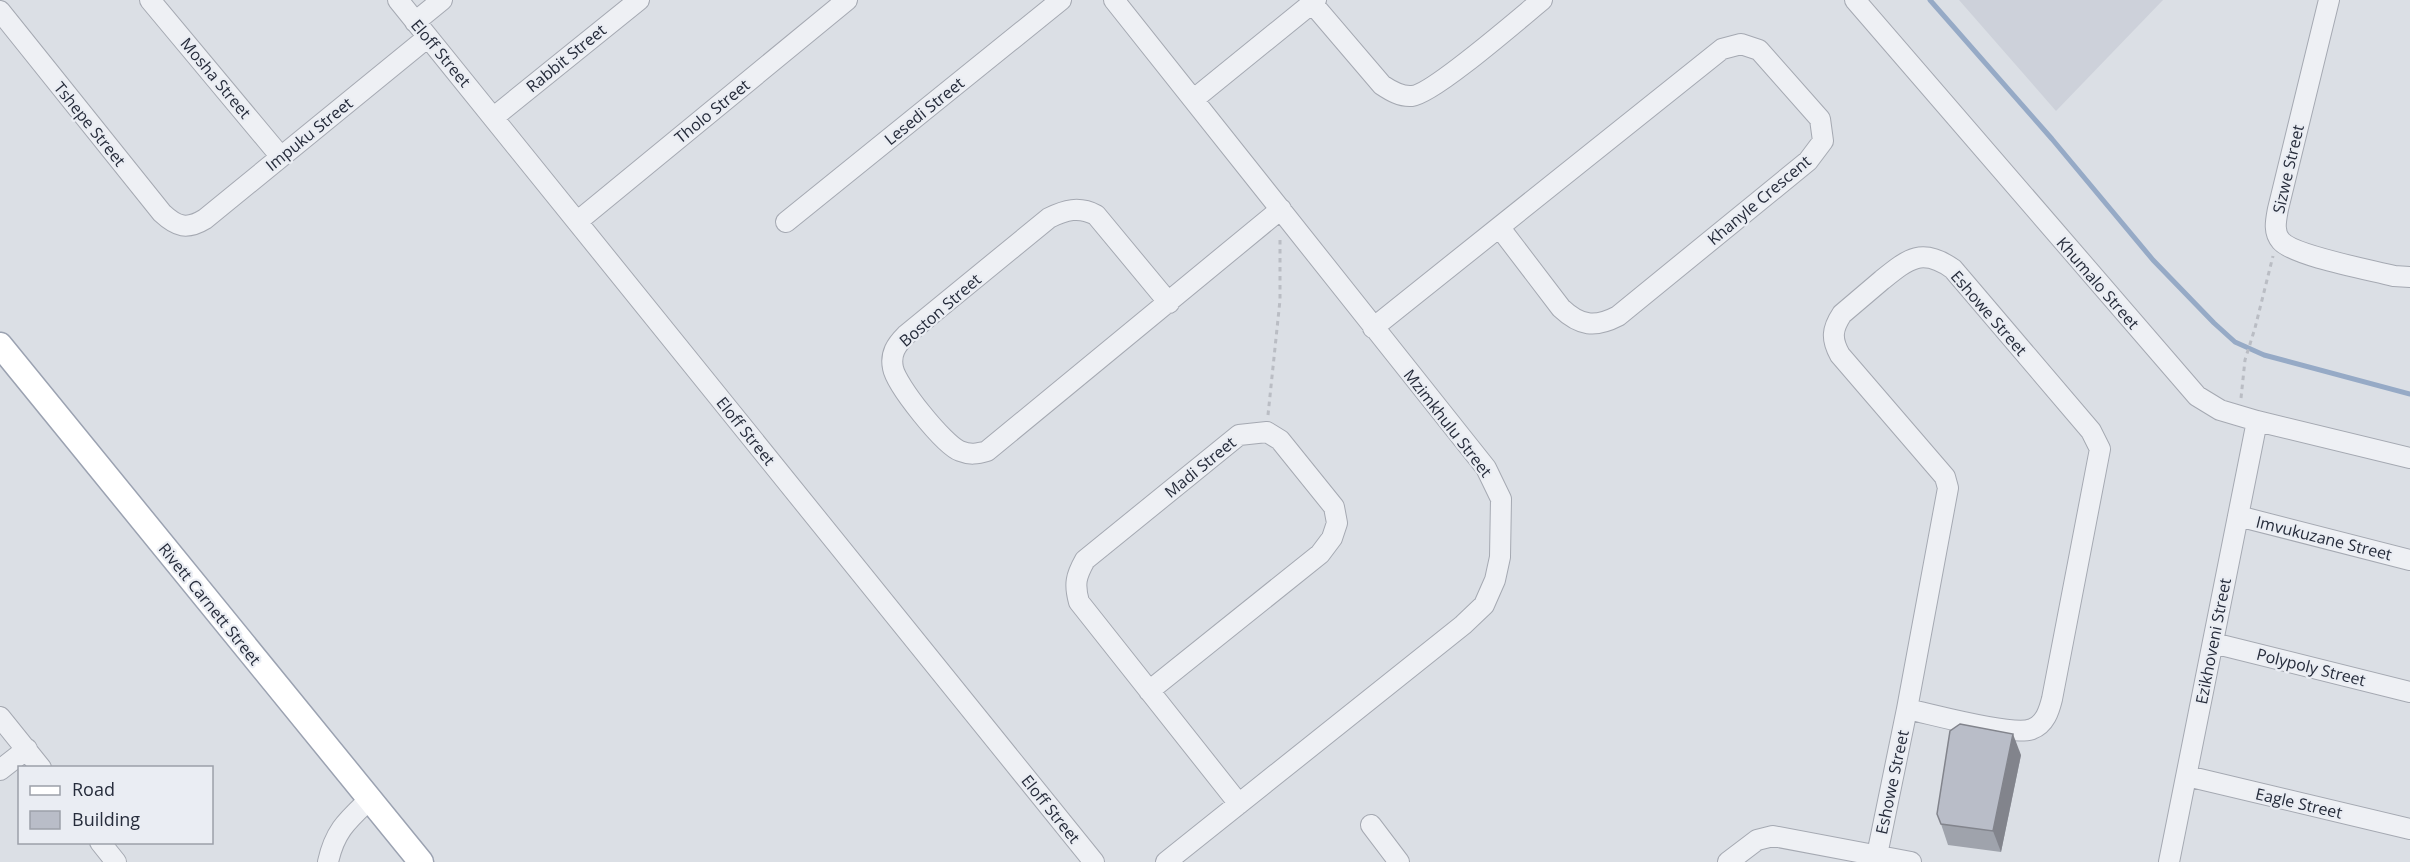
<svg xmlns="http://www.w3.org/2000/svg" width="2410" height="862" viewBox="0 0 2410 862" font-family="'Open Sans',sans-serif">
  <style>
    .built { fill: #cdd1da }
    .lines { fill: none; stroke-linecap: round; stroke-linejoin: round }
    .stream { stroke: #96aac6; stroke-width: 5 }
    .minor-casing { stroke: #a5a9b2; stroke-width: 22 }
    .major-casing { stroke: #9ba2b1; stroke-width: 27 }
    .path { stroke: #babdc4; stroke-width: 3; stroke-dasharray: 4.5 4.5; stroke-linecap: butt }
    .minor { stroke: #eef0f4; stroke-width: 20 }
    .major { stroke: #fff; stroke-width: 24 }
    .wall { fill: #9fa3ac }
    .shaded-wall { fill: #82848c }
    .building { fill: #b9bdc8; stroke: #82848c; stroke-width: 1.5 }
    .labels { text-anchor: middle; stroke-width: 4.5; stroke-linejoin: round; paint-order: stroke }
    .street-label { font-size: 16px; fill: #262c3b; stroke: #eaedf3 }
  </style>
  <rect width="100%" height="100%" fill="#dbdfe5"/>
  <!-- built -->
  <path class="built" d="M1959,0H2163L2056,111Z"/>
  <g class="lines">
    <!-- stream -->
    <path class="stream" d="M1930,0L2052,139L2153,260L2214,323L2235,342L2264,355L2410,394"/>
    <!-- minor casing -->
    <g class="minor-casing">
      <path id="minor" d="M150,0L281,157
        M398,0L1094,862
        M1114,0L1486,468L1501,499L1500,557L1495,580L1484,605L1463,625L1166,862
        M1855,0L2197,396L2220,410L2257,421L2410,458
        M2329,0L2278,209C2276,220 2273,232 2281,241C2294,256 2371,270 2394,276L2410,277
        M1312,3L1382,85C1391,91 1401,97 1412,96C1433,94 1520,18 1542,0
        M0,11L162,213C177,227 187,230 205,219L428,37
        M415,22L442,0
        M1194,99L1316,0
        M494,117L639,0
        M578,221L847,0
        M786,222L1061,0
        M1169,303L1096,215C1079,206 1065,210 1049,218L906,335C896,345 890,354 893,368C896,385 944,445 960,451C970,455 977,454 987,451L1281,209
        M1373,328L1722,49L1741,44L1759,50L1820,119L1823,141L1808,161L1618,316C1595,328 1580,326 1561,308L1500,228
        M2238,516L2410,560
        M2213,643L2410,692
        M1149,691L1320,554L1332,538L1337,523L1334,507L1280,440L1267,432L1239,435L1085,560C1076,576 1074,584 1079,602L1239,804
        M0,717L41,768
        M0,770L27,749
        M2187,776L2410,829
        M1371,825L1399,862
        M100,842L116,862
        M1877,855L1907,709L1948,488L1945,477L1939,470L1840,355C1831,339 1832,329 1842,314C1855,303 1869,291 1882,280C1908,259 1922,247 1953,269L2091,431L2100,449L2052,699C2049,711 2045,724 2032,729C2013,737 1932,714 1907,709
        M328,862C335,830 348,820 371,798
        M1728,862L1757,840L1773,836L1911,862
        M2169,862L2257,421"/>
    </g>
    <!-- major casing -->
    <g class="major-casing">
      <path id="major" d="M0,345L421,862"/>
    </g>
    <!-- path -->
    <path class="path" d="M2241,398L2245,360L2255,328L2273,256
      M1268,415L1280,300V239"/>
    <!-- minor -->
    <use href="#minor" class="minor"/>
    <!-- major -->
    <use href="#major" class="major"/>
  </g>
  <!-- wall -->
  <path class="wall" d="M2021,755L2001,852L1948,845L1941,824Z"/>
  <!-- shaded-wall -->
  <path class="shaded-wall" d="M2013,734L2021,755L2001,852L1993,831Z"/>
  <!-- building -->
  <path class="building" d="M1960,724L2013,734L1993,831L1941,824L1937,814L1950,731Z"/>
  <g class="labels">
    <!-- street labels -->
    <g class="street-label">
      <text transform="translate(441 53) rotate(50)" y="6">Eloff Street</text>
      <text transform="translate(566 58) rotate(-39)" y="6">Rabbit Street</text>
      <text transform="translate(216 78) rotate(50)" y="6">Mosha Street</text>
      <text transform="translate(712 111) rotate(-39)" y="6">Tholo Street</text>
      <text transform="translate(924 111) rotate(-39)" y="6">Lesedi Street</text>
      <text transform="translate(90 124) rotate(51)" y="6">Tshepe Street</text>
      <text transform="translate(309 134) rotate(-39)" y="6">Impuku Street</text>
      <text transform="translate(2288 169) rotate(-77)" y="6">Sizwe Street</text>
      <text transform="translate(1759 200) rotate(-40)" y="6">Khanyle Crescent</text>
      <text transform="translate(2098 283) rotate(49)" y="6">Khumalo Street</text>
      <text transform="translate(940 310) rotate(-41)" y="6">Boston Street</text>
      <text transform="translate(1989 313) rotate(49)" y="6">Eshowe Street</text>
      <text transform="translate(1448 423) rotate(52)" y="6">Mzimkhulu Street</text>
      <text transform="translate(746 431) rotate(51)" y="6">Eloff Street</text>
      <text transform="translate(1200 467) rotate(-39)" y="6">Madi Street</text>
      <text transform="translate(2324 538) rotate(14)" y="6">Imvukuzane Street</text>
      <text transform="translate(210 604) rotate(51)" y="6">Rivett Carnett Street</text>
      <text transform="translate(2213 641) rotate(-79)" y="6">Ezikhoveni Street</text>
      <text transform="translate(2311 667) rotate(14)" y="6">Polypoly Street</text>
      <text transform="translate(1892 782) rotate(-78)" y="6">Eshowe Street</text>
      <text transform="translate(2299 803) rotate(13)" y="6">Eagle Street</text>
      <text transform="translate(1051 809) rotate(51)" y="6">Eloff Street</text>
    </g>
  </g>
  <!-- legend -->
  <rect x="18" y="766" width="195" height="78" fill="#eaedf3" stroke="#9ca0a9" stroke-width="1.5"/>
  <rect x="30" y="786" width="30" height="9" fill="#ffffff" stroke="#9ca0a9" stroke-width="1.5"/>
  <text x="72" y="796" font-size="18" fill="#262c3b">Road</text>
  <rect x="30" y="811" width="30" height="18" fill="#b9bdc8" stroke="#9ca0a9" stroke-width="1.5"/>
  <text x="72" y="826" font-size="18" fill="#262c3b">Building</text>
</svg>
